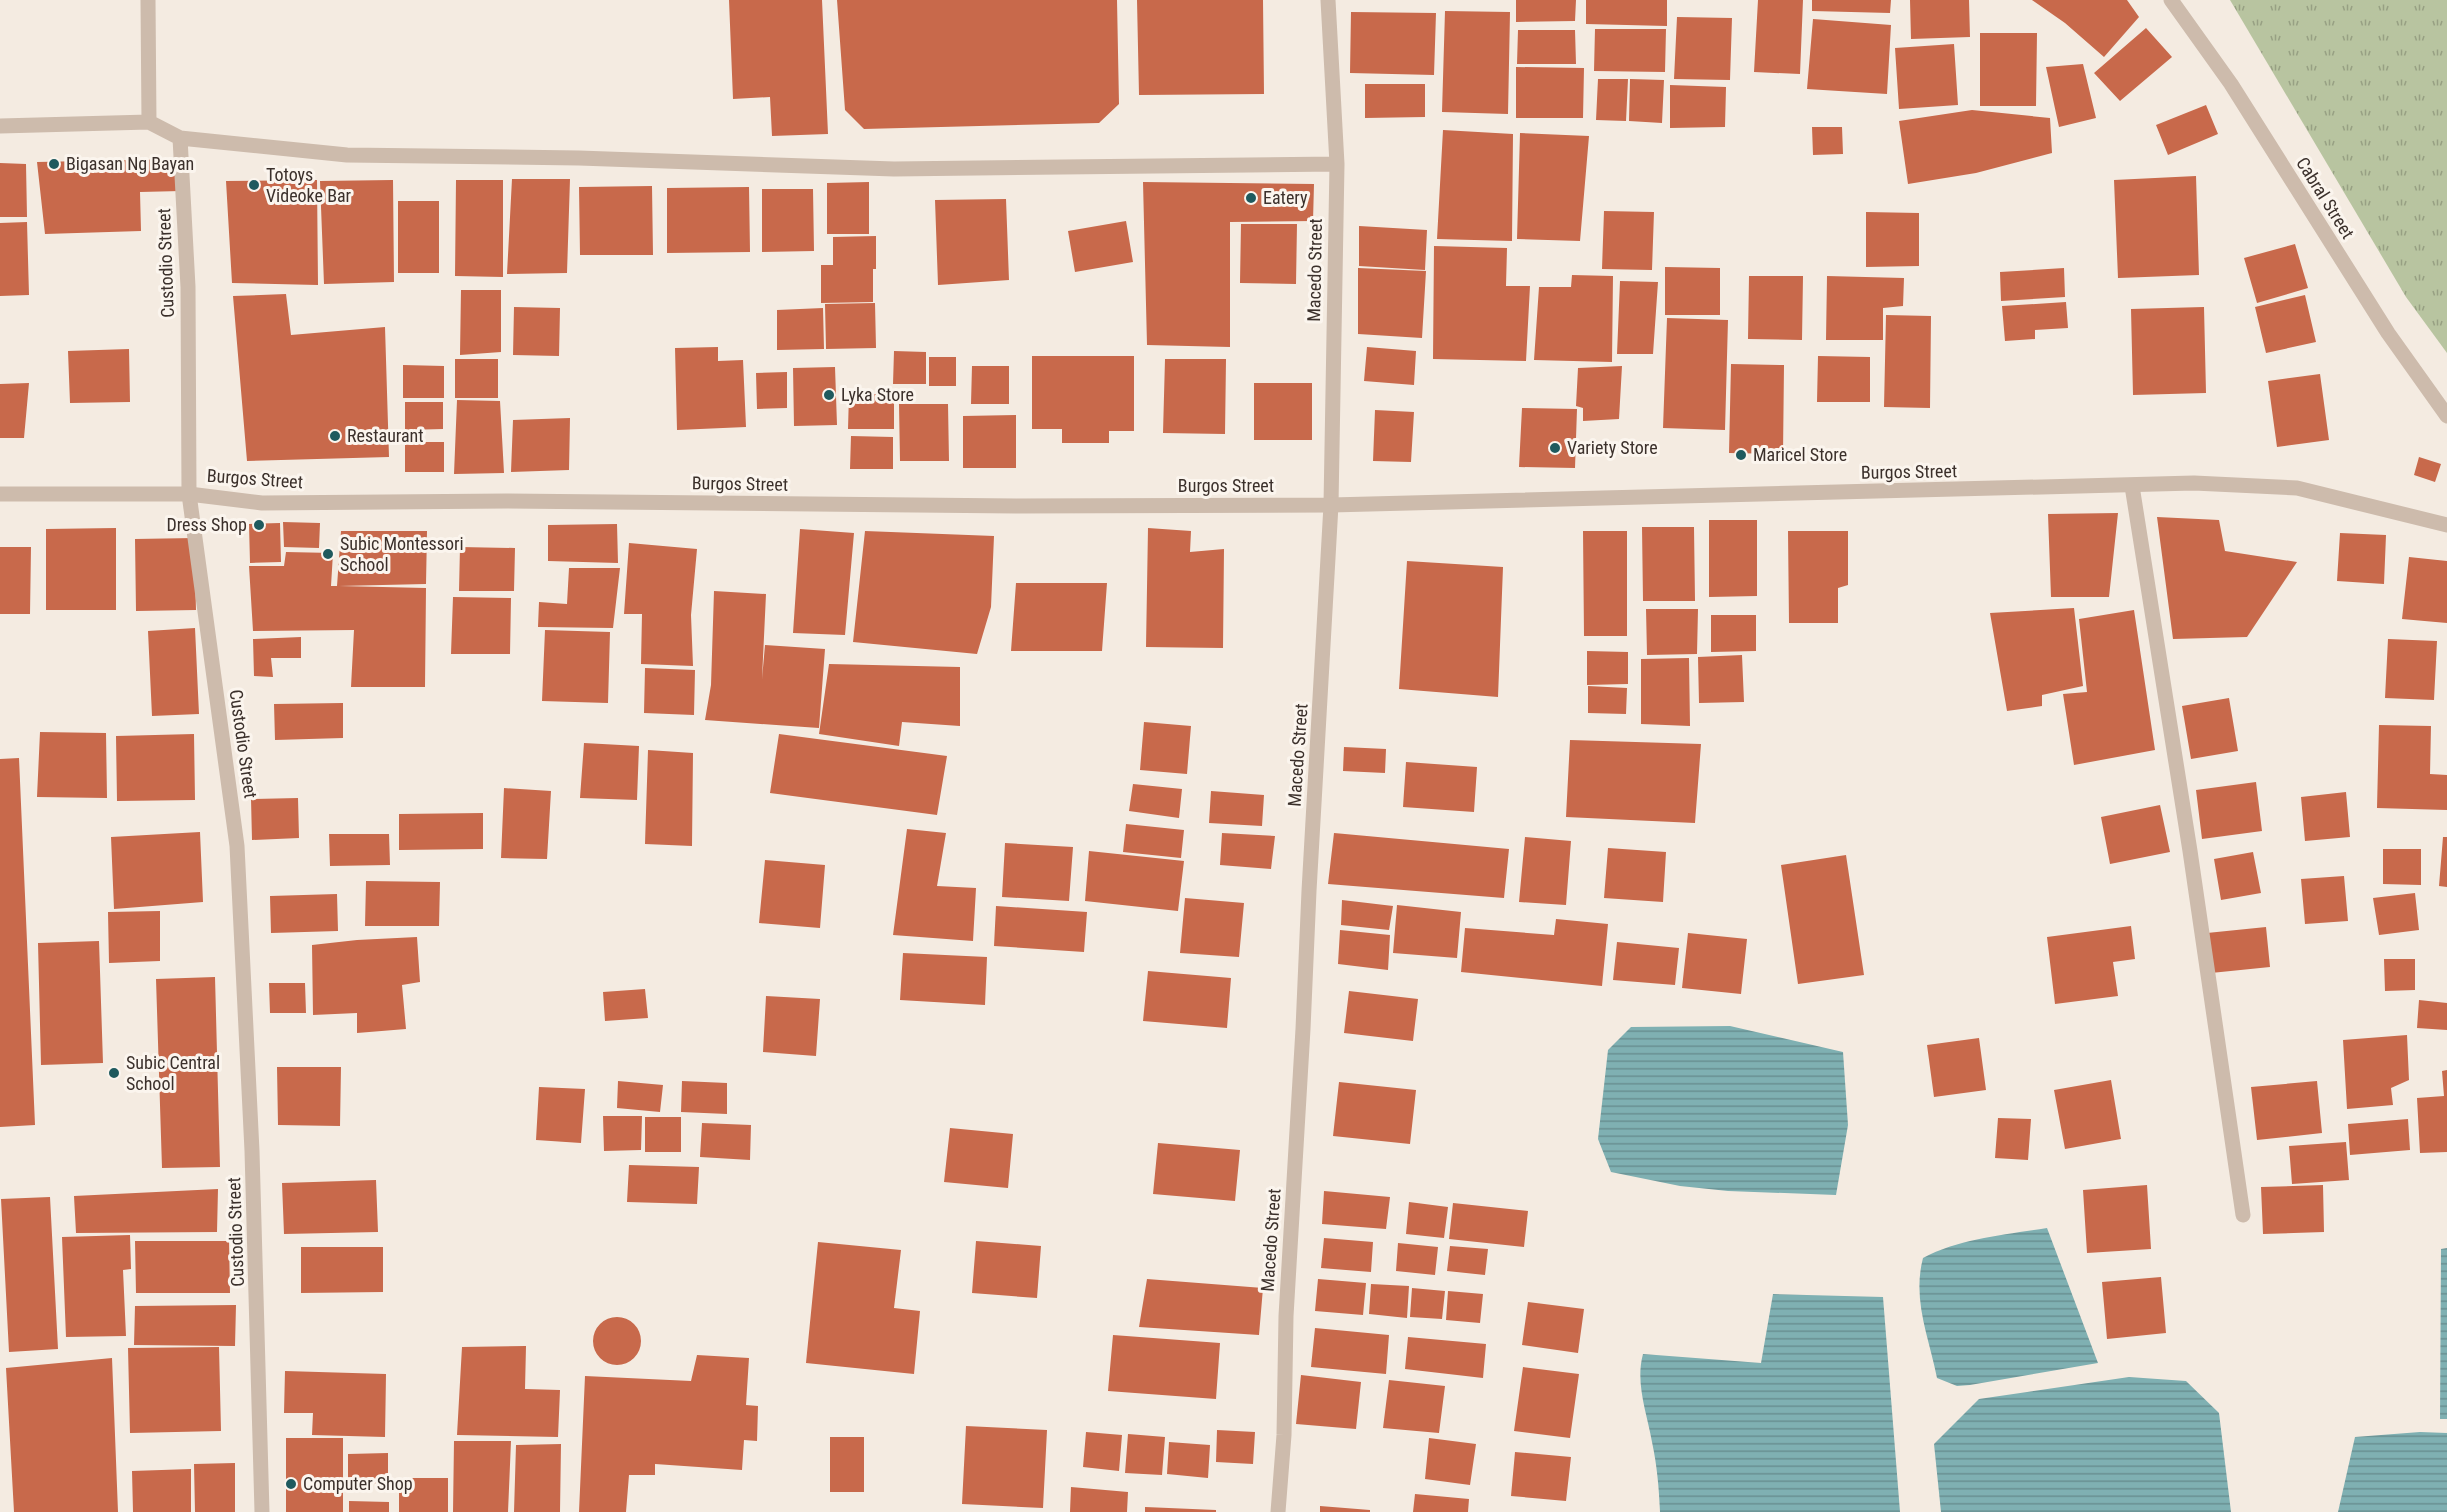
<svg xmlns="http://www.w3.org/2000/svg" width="2447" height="1512" viewBox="0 0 2447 1512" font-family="'Roboto Condensed',sans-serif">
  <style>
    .park { fill: url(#park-tufts) }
    .water { fill: url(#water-rules) }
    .building { fill: #c8694b }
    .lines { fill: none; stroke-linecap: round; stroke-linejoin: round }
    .minor { stroke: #cdbbac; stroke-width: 15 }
    .tertiary { stroke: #cdbbac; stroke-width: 15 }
    .poi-dot { fill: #1f5a5e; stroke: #fbf5ee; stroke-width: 2 }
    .labels { text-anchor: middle; stroke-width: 6; stroke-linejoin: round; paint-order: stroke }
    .poi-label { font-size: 18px; fill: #3b302b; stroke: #fbf5ee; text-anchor: start }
    .street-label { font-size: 18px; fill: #3b302b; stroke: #fbf5ee }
  </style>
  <defs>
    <pattern id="park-tufts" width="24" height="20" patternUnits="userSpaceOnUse" patternTransform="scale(1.5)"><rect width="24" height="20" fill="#b8c4a0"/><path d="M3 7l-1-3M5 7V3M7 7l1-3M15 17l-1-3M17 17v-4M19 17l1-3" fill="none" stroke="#97a083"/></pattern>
    <pattern id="water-rules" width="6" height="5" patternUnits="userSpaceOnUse" patternTransform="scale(1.5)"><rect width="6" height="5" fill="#7fb0b2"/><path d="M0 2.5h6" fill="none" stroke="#699091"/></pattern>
  </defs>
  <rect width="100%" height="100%" fill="#f4ebe1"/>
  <!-- park -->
  <path class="park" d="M2230,0H2447V353L2406,297Z"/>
  <!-- water -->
  <path class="water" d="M1730,1026L1843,1052L1848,1125L1836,1195L1728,1191L1680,1186L1611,1172L1598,1139L1608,1050L1631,1027Z
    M2047,1228L2098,1363L1970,1385L1957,1386L1937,1378C1929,1337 1912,1300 1923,1258C1961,1238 2005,1235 2047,1228Z
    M2447,1248V1419H2440L2441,1249Z
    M1773,1294L1883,1297L1900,1512H1660C1659,1488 1657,1465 1652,1442C1647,1413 1635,1383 1643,1354L1761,1363Z
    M2129,1377L2186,1381L2219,1413L2231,1512H1941L1934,1444L1979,1399Z
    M2420,1432L2447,1433V1512H2338L2355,1437Z"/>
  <!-- building -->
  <path class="building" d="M729,0H822L828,134L772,136L770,97L733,99Z
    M837,0H1117L1119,104L1099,123L864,129L845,110Z
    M1137,0H1263L1264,94L1139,95Z
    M1516,0H1576L1575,21L1516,22Z
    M1586,0H1667V26L1586,24Z
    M1758,0H1803L1800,74L1754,72Z
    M1812,0H1891L1890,13L1812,11Z
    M1910,0H1969L1970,37L1911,39Z
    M2032,0H2127L2139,17L2104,57L2065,23Z
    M1445,11L1510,12L1508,114L1442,112Z
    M1351,12L1436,13L1434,75L1350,73Z
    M1677,17L1732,18L1730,80L1674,79Z
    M1813,19L1891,25L1887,94L1807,89Z
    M2146,28L2172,57L2120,101L2094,73Z
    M1595,29H1666L1665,72L1594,71Z
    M1518,30H1575L1576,64H1517Z
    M1980,33H2037L2036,106H1980Z
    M1954,44L1958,105L1899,109L1895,48Z
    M2083,64L2096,118L2059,127L2046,67Z
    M1516,67L1584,68L1583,118H1516Z
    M1598,79H1628L1626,121L1596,120Z
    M1630,79L1664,80L1662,123L1629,121Z
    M1365,84H1425V117L1365,118Z
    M1670,85L1726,87L1725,127L1670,128Z
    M2206,105L2218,134L2168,155L2156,125Z
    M1972,110L2050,118L2052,153L1976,173L1908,184L1899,121Z
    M1812,127H1842L1843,154L1813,155Z
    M1443,130L1513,134L1512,241L1437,239Z
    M1520,133L1589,136L1580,241L1517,239Z
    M180,159L181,191L140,192L141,231L45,234L37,162Z
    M0,163L26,164L27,217H0Z
    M2196,176L2199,275L2118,278L2114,180Z
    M512,179H570L567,273L507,274Z
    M317,180L318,285L232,283L226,181Z
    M393,180L394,282L324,284L320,181Z
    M456,180H503V277L455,276Z
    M869,182V234H827V183Z
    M1143,182L1314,184L1313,221L1230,222V347L1147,345Z
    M652,186L653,255H580L579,187Z
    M749,187L750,252L667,253V188Z
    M762,189H813L814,251L762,252Z
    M1006,199L1009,280L938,285L935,200Z
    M398,201H439V273H398Z
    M1604,211L1654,212L1652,270L1602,269Z
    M1866,212L1919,213V266L1866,267Z
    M1126,221L1133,262L1075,272L1068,231Z
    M27,222L29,295L0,296V223Z
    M1241,224H1297L1296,284L1240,283Z
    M1359,226L1427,230L1425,270L1359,266Z
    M876,236V269H873V302L821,303V265H833V237Z
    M2295,244L2308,288L2257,303L2244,258Z
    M1434,246L1507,248L1506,286H1530L1526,361L1433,359Z
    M1665,267L1720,268V315H1665Z
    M1358,268L1426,271L1422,338L1358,334Z
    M2064,268L2065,297L2001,301L2000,272Z
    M1572,275L1613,276L1612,362L1534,360L1539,287H1571Z
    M1749,276H1803L1802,340L1748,339Z
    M1827,276L1904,278L1903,306L1883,308V340H1826Z
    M1620,281L1658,282L1653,354H1617Z
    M461,290H501V352L460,355Z
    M286,294L291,335L385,327L389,457L247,461L233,296Z
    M2305,295L2316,342L2266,353L2255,307Z
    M2066,302L2068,328L2035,330V339L2005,341L2002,306Z
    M875,303L876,348L826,349L825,304Z
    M514,307L560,308L559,356L513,355Z
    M2204,307L2206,393L2133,395L2131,309Z
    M823,308L824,349L777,350V310Z
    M1886,315L1931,316L1930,408L1884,407Z
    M1667,318L1728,320L1725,430L1663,428Z
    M718,347V361L743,360L746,427L677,430L675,348Z
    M1367,347L1416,351L1414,385L1364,381Z
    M129,349L130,402L70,403L68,351Z
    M894,351L926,352V384H893Z
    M1032,356H1134V431H1109V443H1062V429H1032Z
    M1818,356L1870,357V402H1817Z
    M929,357H956V386H929Z
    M455,359H498V398H455Z
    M1165,359H1226L1225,434L1163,433Z
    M1731,364L1784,365L1783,454L1729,453Z
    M403,365L444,366V398H403Z
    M972,366H1009V404H971Z
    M1622,366L1619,419L1583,421V408L1576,406L1578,368Z
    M835,367L837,425L794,426L793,368Z
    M787,372V408L757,409L756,373Z
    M2320,374L2329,440L2277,447L2268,381Z
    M29,383L24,438H0V384Z
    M1254,383H1312V440H1254Z
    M849,394H894V429H848Z
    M457,400L500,401L504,473L454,474Z
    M405,402H443V429L405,430Z
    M899,404H948L949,461H900Z
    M1522,408L1577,409L1575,468L1519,467Z
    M1375,410L1414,412L1411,462L1373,461Z
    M1016,415V468H963V416Z
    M570,418L569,470L511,472L513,420Z
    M851,436L893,437V469H850Z
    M405,442H444V472H405Z
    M2419,457L2441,464L2435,482L2414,475Z
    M2118,513L2109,597H2051L2048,514Z
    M2157,517L2219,520L2225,551L2297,562L2247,637L2173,639Z
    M1709,520H1757V596L1709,597Z
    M283,522L320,523L319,548L284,547Z
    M280,523L281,562L250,563L249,524Z
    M617,524L618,563L548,561V525Z
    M1642,527H1694L1695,601H1643Z
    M116,528V610H46V529Z
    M1148,528L1191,531L1190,552L1224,549L1223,648L1146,647Z
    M800,529L854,533L845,635L793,633Z
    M341,531H427L426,584L339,586L426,588L425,687H351L354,630L253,631L249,566H284L286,552L333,553L331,586H337Z
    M865,531L994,536L991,607L977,654L853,642Z
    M1583,531H1627V636H1584Z
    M1788,531H1848V585L1838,588V623H1789Z
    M2340,533L2386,535L2384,584L2337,581Z
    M194,538L196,610L136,611L135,539Z
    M629,543L697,549L691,615L693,666L641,664L642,614H624Z
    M0,547H31L30,614H0Z
    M460,547L515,548L514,591H459Z
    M2409,557L2447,561V623L2402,619Z
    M1407,561L1503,567L1498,697L1399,689Z
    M569,568H620L613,628L538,627L539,602L567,604Z
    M1016,583H1107L1102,651H1011Z
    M714,591L766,594L762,679L765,645L825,649L819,728L705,720L711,685Z
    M453,597L511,598L510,654H451Z
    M2074,608L2083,686L2042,695V706L2007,711L1990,613Z
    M1646,609H1698L1697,654L1647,655Z
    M2134,610L2155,750L2074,765L2063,694L2087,692L2079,619Z
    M1711,615H1756V651L1711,652Z
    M195,628L199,714L152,716L148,631Z
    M545,630L610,632L608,703L542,701Z
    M301,637V658H271L273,677L254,676L253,639Z
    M2388,639L2437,641L2434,700L2385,698Z
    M1587,651L1628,652V684L1587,685Z
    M1742,655L1744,702L1699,703L1698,657Z
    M1689,658L1690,726L1641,724V659Z
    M829,664L960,667V726L902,722L899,746L819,734Z
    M645,668L695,670L694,715L644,713Z
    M1588,686L1627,688L1626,714L1588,713Z
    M2229,698L2238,751L2191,759L2182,706Z
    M343,703V738L275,740L274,704Z
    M1144,722L1191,726L1187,774L1140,770Z
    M2379,725L2431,726L2430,774L2447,775V810L2377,808Z
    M40,732L106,733L107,798L37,797Z
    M194,734L195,800L117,801L116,736Z
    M779,734L947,756L937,815L770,793Z
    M1570,740L1701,744L1695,823L1566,817Z
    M584,743L639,746L637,800L580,798Z
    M1344,747L1386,749L1385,773L1343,771Z
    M648,750L693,753L692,846L645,844Z
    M19,758L35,1125L0,1127V759Z
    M1406,762L1477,767L1474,812L1403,807Z
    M2256,782L2262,831L2202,839L2196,790Z
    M1133,784L1182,789L1179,818L1129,811Z
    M504,788L551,791L547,859L501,858Z
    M1211,791L1264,795L1262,826L1209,823Z
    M2346,792L2350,837L2305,841L2301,797Z
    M298,798L299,838L252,840L251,799Z
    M2160,805L2170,852L2110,864L2101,817Z
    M483,813V849L399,850V814Z
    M1126,824L1184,830L1181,858L1123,852Z
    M907,829L946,833L937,886L976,888L973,941L893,935Z
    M200,832L203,902L114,909L111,837Z
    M1222,833L1275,836L1271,869L1220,865Z
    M1334,833L1509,849L1504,898L1328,884Z
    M329,834H389L390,865L330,866Z
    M1525,837L1571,841L1566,905L1519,902Z
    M2443,837H2447V887L2439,886Z
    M1005,843L1073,847L1069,901L1002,897Z
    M1608,848L1666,852L1663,902L1604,898Z
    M2383,849H2421V885L2383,884Z
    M1089,851L1184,861L1178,911L1085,901Z
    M2253,852L2261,893L2221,900L2214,859Z
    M1846,855L1864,975L1798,984L1781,865Z
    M765,860L825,865L820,928L759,923Z
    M2344,876L2348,921L2305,924L2301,879Z
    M366,881L440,882L439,926H365Z
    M2415,893L2419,930L2379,935L2373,898Z
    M337,894L338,931L271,933L270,896Z
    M1185,898L1244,903L1239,957L1180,953Z
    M1342,900L1393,906L1389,930L1341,925Z
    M1397,905L1461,912L1457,958L1393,953Z
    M996,906L1087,912L1084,952L994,946Z
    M160,911V961L109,963L108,912Z
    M1556,919L1608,924L1602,986L1461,972L1465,928L1554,935Z
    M2131,926L2135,959L2113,962L2118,996L2055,1004L2047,937Z
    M2266,927L2270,967L2211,973L2207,933Z
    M1340,930L1390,935L1388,970L1338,964Z
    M1688,933L1747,939L1741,994L1682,988Z
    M417,937L420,982L402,985L406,1029L357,1033V1013L313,1015L312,945L357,940Z
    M99,941L103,1063L41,1065L38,943Z
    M1617,942L1679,948L1675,985L1613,980Z
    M903,953L987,957L985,1005L900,1000Z
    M2384,959H2415V990L2385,991Z
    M1148,971L1231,978L1227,1028L1143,1021Z
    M215,977L220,1167L162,1168L156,979Z
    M269,983H305L306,1013H270Z
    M645,989L648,1018L605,1021L603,992Z
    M1349,991L1418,999L1413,1041L1344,1033Z
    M766,996L820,999L816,1056L763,1052Z
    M2419,1000L2447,1003V1030L2417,1028Z
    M2407,1035L2409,1080L2391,1088L2393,1105L2347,1109L2343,1040Z
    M1979,1038L1986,1090L1934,1097L1927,1045Z
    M277,1067H341L340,1126L278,1125Z
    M2447,1070V1152L2420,1153L2417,1098L2444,1096L2442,1071Z
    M2111,1080L2121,1139L2065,1149L2054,1090Z
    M618,1081L663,1085L660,1112L617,1108Z
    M682,1081L727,1083V1114L681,1112Z
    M2317,1081L2322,1133L2257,1140L2251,1087Z
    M1339,1082L1416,1090L1410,1144L1333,1136Z
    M539,1087L585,1089L581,1143L536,1140Z
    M603,1116H642L641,1150L604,1151Z
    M645,1117H681V1152H645Z
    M1998,1118L2031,1119L2028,1160L1995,1158Z
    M2408,1119L2410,1150L2350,1155L2348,1124Z
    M702,1123L751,1125L750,1160L700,1157Z
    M950,1128L1013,1134L1008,1188L944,1182Z
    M2346,1142L2349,1180L2292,1184L2289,1146Z
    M1158,1143L1240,1150L1235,1201L1153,1194Z
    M629,1165L699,1167L697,1204L627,1202Z
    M376,1180L378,1232L284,1234L282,1183Z
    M2147,1185L2151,1249L2087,1253L2083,1190Z
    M2323,1185L2324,1232L2263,1234L2261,1187Z
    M218,1189L217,1232L76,1233L74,1196Z
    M1324,1191L1390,1197L1386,1229L1322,1224Z
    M50,1197L58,1349L9,1352L1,1199Z
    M1409,1202L1448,1207L1444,1238L1406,1234Z
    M1453,1203L1528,1211L1524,1247L1449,1239Z
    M130,1235L131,1269L123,1270L126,1336L66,1337L62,1237Z
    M1324,1238L1373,1242L1371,1272L1321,1268Z
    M135,1241H229L230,1293H136Z
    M976,1241L1041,1246L1037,1298L972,1293Z
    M818,1242L901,1250L894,1308L920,1311L914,1374L806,1363Z
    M1398,1243L1438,1247L1435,1275L1396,1271Z
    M1450,1246L1488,1249L1485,1275L1447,1271Z
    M301,1247H383V1292L301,1293Z
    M2161,1277L2166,1333L2107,1339L2102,1282Z
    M1147,1279L1263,1288L1259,1335L1139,1327Z
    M1318,1279L1366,1283L1363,1315L1315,1311Z
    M1371,1284L1409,1286L1407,1318L1369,1314Z
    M1412,1288L1445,1291L1442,1319L1410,1317Z
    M1448,1291L1483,1294L1480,1323L1446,1320Z
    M1528,1302L1584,1309L1578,1353L1522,1345Z
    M236,1305L235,1346L134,1345L135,1306Z
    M593 1341a24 24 0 1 1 48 0a24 24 0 1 1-48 0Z
    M1315,1328L1389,1335L1386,1374L1311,1367Z
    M1113,1335L1220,1343L1216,1399L1108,1391Z
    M1408,1337L1486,1344L1483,1378L1405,1369Z
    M526,1346L525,1389L560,1390L558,1437L457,1435L462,1347Z
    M219,1347L221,1431L130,1433L128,1348Z
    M697,1355L749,1358L746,1405L758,1406L757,1441L744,1440L742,1470L655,1464V1475H629L626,1512H579L585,1376L691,1381Z
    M112,1358L118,1512H14L6,1368Z
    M1523,1367L1579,1374L1570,1438L1514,1431Z
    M285,1371L386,1374L385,1437L312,1435L313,1413H284Z
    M1301,1375L1361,1382L1356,1429L1296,1424Z
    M1389,1380L1445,1386L1439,1433L1383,1428Z
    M966,1426L1047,1430L1043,1508L962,1504Z
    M1217,1430L1255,1432L1253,1464L1216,1462Z
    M1086,1432L1122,1435L1119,1471L1083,1467Z
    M1128,1434L1165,1437L1162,1475L1125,1473Z
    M830,1437H864V1492H830Z
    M286,1438H343V1512H286Z
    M1429,1438L1476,1444L1470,1485L1425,1479Z
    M454,1441H511L508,1512H453Z
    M1169,1442L1210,1445L1208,1478L1167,1474Z
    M561,1444L560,1512H514L516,1445Z
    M1515,1452L1571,1457L1566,1501L1511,1496Z
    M388,1453V1483L348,1484V1454Z
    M235,1463V1512H195L194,1464Z
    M191,1469V1512H133L132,1471Z
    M399,1478H448V1512H399Z
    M1071,1487L1128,1492L1127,1512H1070Z
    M1415,1494L1469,1499L1468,1512H1413Z
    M349,1501L389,1502V1512H349Z
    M1320,1506L1370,1510V1512H1320Z
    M1145,1507L1216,1510V1512H1145Z"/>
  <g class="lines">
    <!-- minor -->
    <path class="minor" d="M148,0L149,122L180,138L347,155L579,158L894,169L1337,164
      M2171,0L2231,84L2388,333L2447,416
      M0,126L149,122
      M180,138L188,287L189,494L237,846L252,1151L262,1512
      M2132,486L2190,851L2243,1215
      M1278,1512L1284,1435L1286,1316L1303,1029L1309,891L1331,505L1337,164L1328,0"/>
    <!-- tertiary -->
    <path class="tertiary" d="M0,494H189L262,503L507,501L1016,506L1331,505L2194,483L2297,488L2447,525"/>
  </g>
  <!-- markers -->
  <g class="poi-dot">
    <circle cx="54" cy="164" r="6"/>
    <circle cx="254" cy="185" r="6"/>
    <circle cx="1251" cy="198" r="6"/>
    <circle cx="829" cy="395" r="6"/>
    <circle cx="335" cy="436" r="6"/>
    <circle cx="1555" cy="448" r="6"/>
    <circle cx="1741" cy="455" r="6"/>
    <circle cx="259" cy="525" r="6"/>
    <circle cx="328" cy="554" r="6"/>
    <circle cx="114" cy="1073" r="6"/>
    <circle cx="291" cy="1484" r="6"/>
  </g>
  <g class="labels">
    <!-- poi labels -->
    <g class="poi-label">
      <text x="66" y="170">Bigasan Ng Bayan</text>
      <text x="266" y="181">Totoys<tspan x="266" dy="21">Videoke Bar</tspan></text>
      <text x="1263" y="204">Eatery</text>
      <text x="841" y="401">Lyka Store</text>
      <text x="347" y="442">Restaurant</text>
      <text x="1567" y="454">Variety Store</text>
      <text x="1753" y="461">Maricel Store</text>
      <text x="247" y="531" text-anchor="end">Dress Shop</text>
      <text x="340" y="550">Subic Montessori<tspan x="340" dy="21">School</tspan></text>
      <text x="126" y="1069">Subic Central<tspan x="126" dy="21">School</tspan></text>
      <text x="303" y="1490">Computer Shop</text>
    </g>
    <!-- street labels -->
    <g class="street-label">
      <text transform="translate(2325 198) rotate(58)" y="6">Cabral Street</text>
      <text transform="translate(166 263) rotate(-92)" y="6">Custodio Street</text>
      <text transform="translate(1315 270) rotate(-89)" y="6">Macedo Street</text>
      <text transform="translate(1909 472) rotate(-1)" y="6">Burgos Street</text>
      <text transform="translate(255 479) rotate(4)" y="6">Burgos Street</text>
      <text transform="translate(740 484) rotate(1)" y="6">Burgos Street</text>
      <text x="1226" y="492">Burgos Street</text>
      <text transform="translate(243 744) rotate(82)" y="6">Custodio Street</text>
      <text transform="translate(1298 755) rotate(-86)" y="6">Macedo Street</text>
      <text transform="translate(236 1232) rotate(-92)" y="6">Custodio Street</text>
      <text transform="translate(1271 1240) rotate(-86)" y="6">Macedo Street</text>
    </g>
  </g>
</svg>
